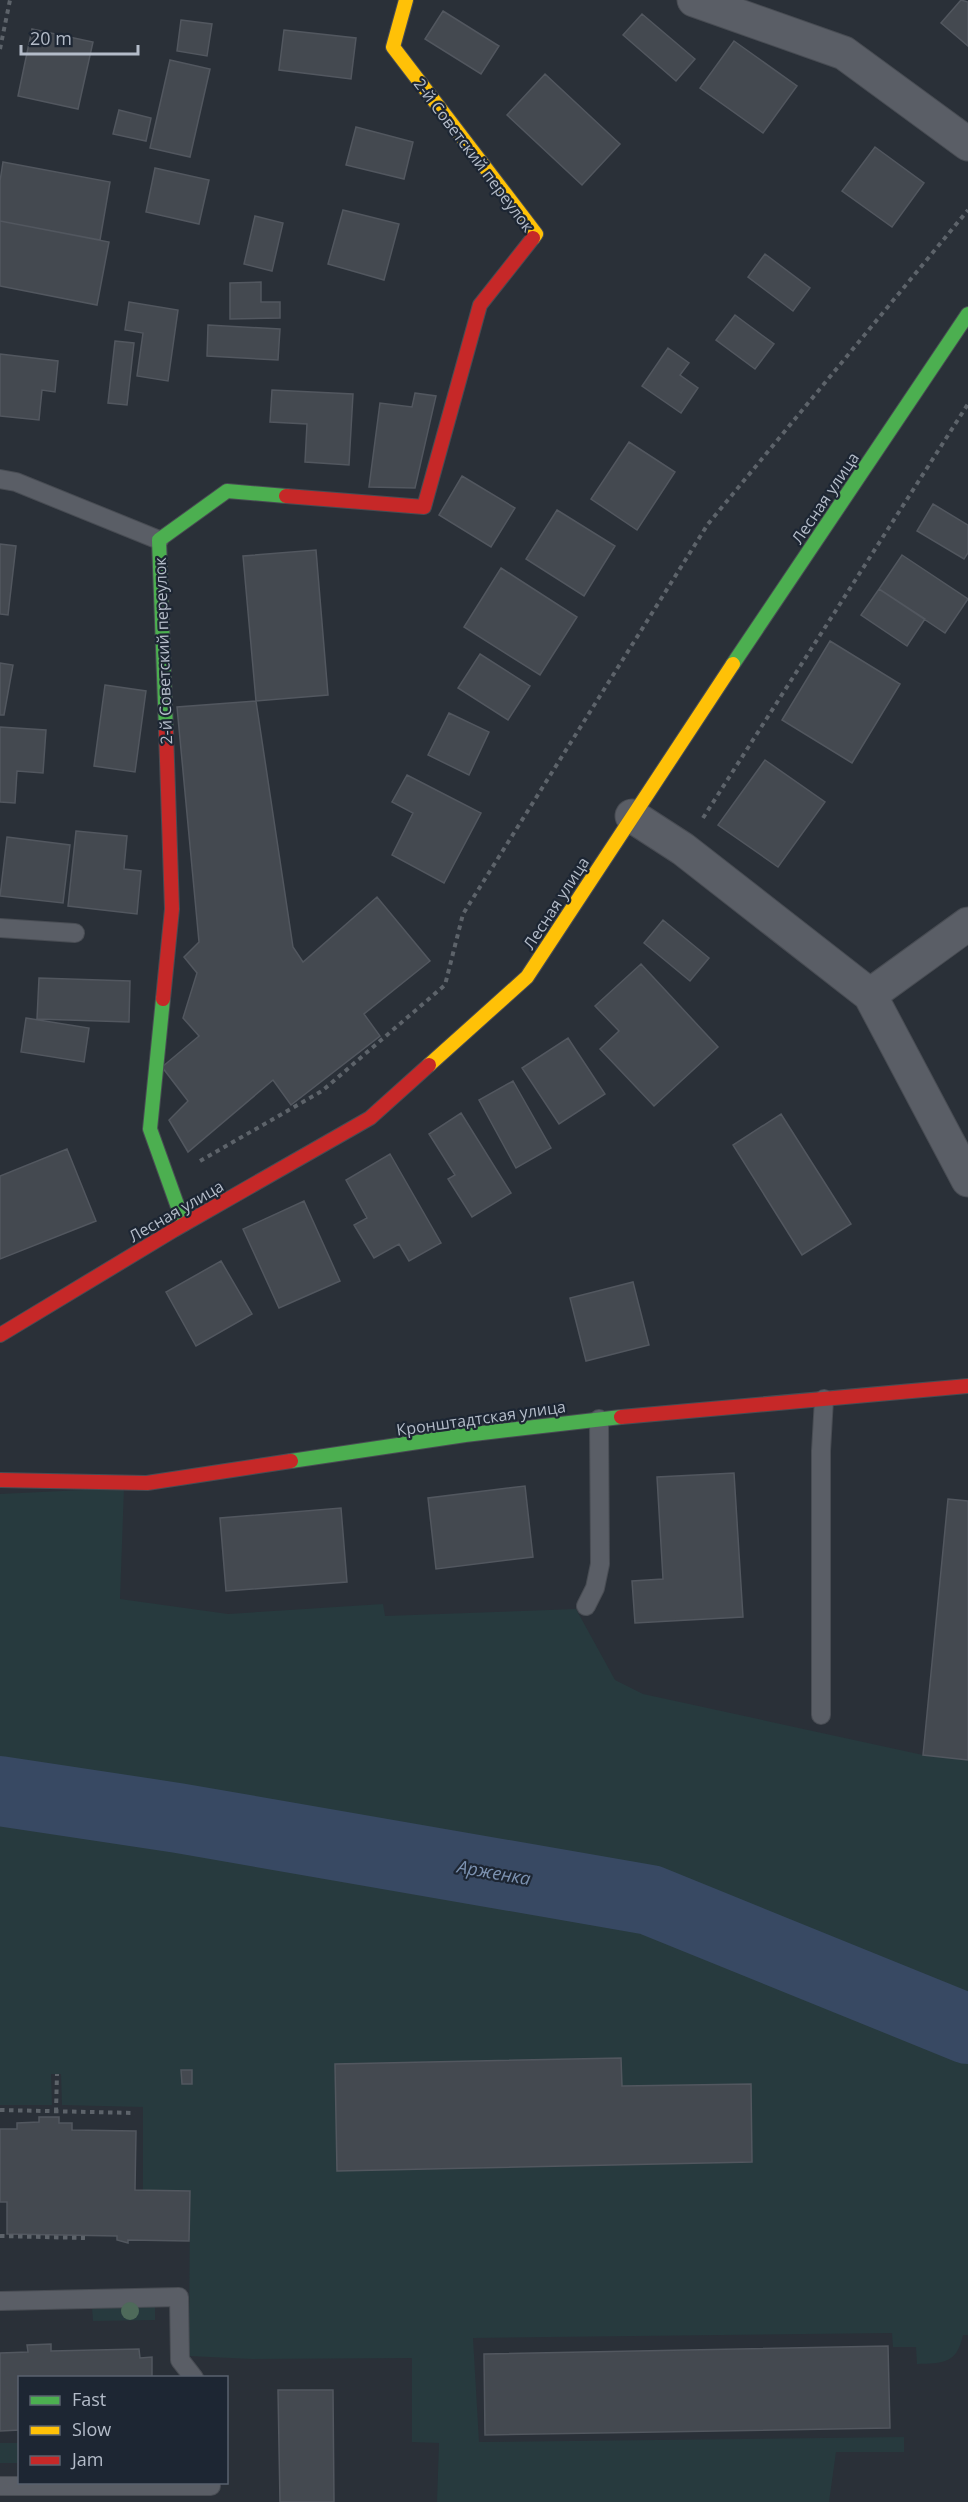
<svg xmlns="http://www.w3.org/2000/svg" width="968" height="2502" viewBox="0 0 968 2502" font-family="'Open Sans',sans-serif">
  <style>
    .green { fill: #273a3e }
    .lines { fill: none; stroke-linecap: round; stroke-linejoin: round }
    .river { stroke: #384963; stroke-width: 70 }
    .building { fill: #444950; stroke: #52575f; stroke-width: 1.5 }
    .lane-casing { stroke: #484c53; stroke-width: 20 }
    .street-casing { stroke: #484c53; stroke-width: 35 }
    .fast-casing { stroke: #484c53; stroke-width: 16 }
    .slow-casing { stroke: #484c53; stroke-width: 16 }
    .jam-casing { stroke: #484c53; stroke-width: 16 }
    .path { stroke: #5d636a; stroke-width: 4; stroke-dasharray: 4.5 4.5; stroke-linecap: butt }
    .lane { stroke: #5a5e66; stroke-width: 18 }
    .street { stroke: #5a5e66; stroke-width: 33 }
    .fast { stroke: #4caf50; stroke-width: 14 }
    .slow { stroke: #ffc107; stroke-width: 14 }
    .jam { stroke: #c62828; stroke-width: 14 }
    .tree { fill: #4e6a5a }
    .labels { text-anchor: middle; stroke-width: 4.5; stroke-linejoin: round; paint-order: stroke }
    .street-label { font-size: 16px; fill: #b4bcc9; stroke: #1d2633 }
    .water-label { font-size: 18px; font-style: italic; fill: #7c92b1; stroke: #1d2633 }
  </style>
  <rect width="100%" height="100%" fill="#2a3038"/>
  <!-- green -->
  <path class="green" d="M124,1488L120,1599L228,1614L383,1604L385,1616L576,1609L615,1680L643,1694L923,1755L968,1760V2335H963C957,2364 943,2363 917,2364L916,2347H893L892,2333L473,2338L479,2442L904,2437V2452H836L829,2502H437L439,2443L412,2442V2358L252,2359L189,2356L190,2191L143,2190V2107L62,2105L61,2074H51L52,2105H0V1494Z
    M155,2305V2320L93,2321L92,2307Z
    M0,2443H19V2463H0Z"/>
  <g class="lines">
    <!-- river -->
    <path class="river" d="M0,1791L178,1818L650,1900L968,2029"/>
  </g>
  <!-- building -->
  <path class="building" d="M961,0L968,2V46L941,23Z
    M443,11L499,46L481,74L425,39Z
    M642,14L695,59L676,81L623,35Z
    M181,20L212,24L207,56L177,51Z
    M32,29L93,42L78,109L18,96Z
    M284,30L356,38L351,79L279,70Z
    M734,41L797,86L763,133L700,88Z
    M170,60L210,69L190,157L150,148Z
    M545,74L620,144L582,185L507,115Z
    M119,110L151,118L146,141L113,134Z
    M356,127L413,142L404,179L346,165Z
    M875,147L924,183L892,227L842,191Z
    M3,162L110,182L100,240L0,221V181Z
    M155,168L209,180L199,224L146,212Z
    M343,210L399,224L384,280L328,264Z
    M255,216L283,223L272,271L244,264Z
    M0,221L109,242L97,305L0,286Z
    M765,254L810,288L793,311L748,277Z
    M261,282V302H280V318L230,319V283Z
    M129,302L178,310L168,381L137,376L143,333L125,330Z
    M735,315L774,344L755,369L716,340Z
    M208,325L280,329L278,360L207,356Z
    M115,341L134,343L127,405L108,403Z
    M668,348L689,363L680,375L698,388L681,413L642,386Z
    M0,354L58,361L55,392L42,390L39,420L0,416Z
    M272,390L353,394L349,465L305,462L307,424L270,422Z
    M415,393L436,396L415,488L369,487L380,403L412,407Z
    M629,442L675,472L637,530L591,499Z
    M462,476L515,508L491,547L439,515Z
    M933,504L968,525V553L964,559L917,531Z
    M557,510L615,546L584,596L526,559Z
    M0,544L16,546L8,615L0,614Z
    M316,550L328,695L256,701L243,556Z
    M902,555L968,599L945,633L879,589Z
    M501,568L577,617L540,675L464,627Z
    M879,589L925,619L907,646L861,615Z
    M830,641L900,684L852,763L782,720Z
    M480,654L530,686L508,720L458,688Z
    M0,663L13,665L4,715H0Z
    M105,685L146,691L135,772L94,766Z
    M256,701L293,947L303,962L377,897L430,961L364,1014L380,1036L291,1105L273,1080L188,1152L169,1120L188,1101L162,1067L199,1036L183,1018L197,973L184,957L199,942L177,707Z
    M449,713L489,732L469,775L428,755Z
    M0,727L46,730L43,773L17,771L15,803L0,802Z
    M765,760L825,802L778,867L718,825Z
    M407,775L481,813L444,883L392,855L413,813L392,802Z
    M76,831L127,836L124,869L141,871L137,914L68,906Z
    M7,837L70,845L63,903L0,896Z
    M663,920L709,958L690,981L644,943Z
    M641,964L718,1047L654,1106L600,1049L619,1031L595,1006Z
    M39,978L130,981L129,1022L37,1019Z
    M26,1018L89,1028L84,1062L21,1052Z
    M568,1038L605,1094L559,1124L522,1068Z
    M513,1081L551,1148L516,1168L479,1100Z
    M461,1113L511,1193L472,1217L448,1179L455,1175L429,1134Z
    M781,1114L851,1224L802,1255L733,1145Z
    M67,1149L96,1221L0,1259V1176Z
    M390,1154L441,1243L409,1261L399,1244L374,1258L354,1225L367,1218L346,1180Z
    M304,1201L340,1281L279,1308L243,1229Z
    M221,1261L252,1314L196,1346L166,1292Z
    M633,1282L649,1345L586,1361L570,1298Z
    M734,1473L743,1617L635,1623L632,1581L663,1579L657,1477Z
    M525,1486L533,1557L436,1569L428,1498Z
    M948,1499L968,1501V1760L923,1755Z
    M341,1508L347,1582L226,1591L220,1518Z
    M621,2058L622,2086L751,2084L752,2162L337,2171L335,2064Z
    M181,2070H192V2084H182Z
    M39,2117H59V2123H72V2130L136,2131L135,2190L190,2191L189,2241L128,2240V2243L117,2240V2236L7,2234V2202H0V2129H17V2123L39,2122Z
    M51,2344V2351L139,2349L140,2358L152,2357V2378H20V2430L0,2431V2353L28,2352L27,2345Z
    M888,2346L890,2428L485,2435L484,2354Z
    M278,2390H333L334,2502H280Z"/>
  <g class="lines">
    <!-- lane casing -->
    <g class="lane-casing">
      <path id="lane" d="M0,479L16,482L159,540
        M0,928L75,933
        M586,1606L595,1588L600,1564L599,1419
        M821,1715V1451L824,1399
        M0,2301L179,2297L180,2360L194,2378
        M0,2486H211"/>
    </g>
    <!-- street casing -->
    <g class="street-casing">
      <path id="street" d="M694,0L844,53L968,144
        M632,816L683,849L870,995L968,1180
        M870,995L968,924"/>
    </g>
    <!-- fast casing -->
    <g class="fast-casing">
      <path id="fast" d="M733,664L968,314
        M166,731L159,540L227,491L286,496
        M163,999L150,1129L184,1224
        M291,1461L465,1435L621,1417"/>
    </g>
    <!-- slow casing -->
    <g class="slow-casing">
      <path id="slow" d="M406,0L393,47L536,234L533,238
        M429,1065L527,977L733,664"/>
    </g>
    <!-- jam casing -->
    <g class="jam-casing">
      <path id="jam" d="M286,496L424,507L480,305L533,238
        M163,999L172,909L166,731
        M0,1335L174,1230L370,1118L429,1065
        M621,1417L968,1386
        M0,1480L147,1483L291,1461"/>
    </g>
    <!-- path -->
    <path class="path" d="M0,49L10,0
      M703,818L968,404
      M200,1161L322,1091L445,985L463,914L708,524L968,210
      M0,2110L135,2113
      M56,2112L57,2074
      M0,2236L85,2238"/>
    <!-- lane -->
    <use href="#lane" class="lane"/>
    <!-- street -->
    <use href="#street" class="street"/>
    <!-- fast -->
    <use href="#fast" class="fast"/>
    <!-- slow -->
    <use href="#slow" class="slow"/>
    <!-- jam -->
    <use href="#jam" class="jam"/>
  </g>
  <!-- trees -->
  <circle class="tree" cx="130" cy="2311" r="9"/>
  <g class="labels">
    <!-- street labels -->
    <g class="street-label">
      <text transform="translate(474 155) rotate(53)" y="6">2-й Советский переулок</text>
      <text transform="translate(825 498) rotate(-56)" y="6">Лесная улица</text>
      <text transform="translate(163 651) rotate(-92)" y="6">2-й Советский переулок</text>
      <text transform="translate(556 903) rotate(-57)" y="6">Лесная улица</text>
      <text transform="translate(176 1211) rotate(-30)" y="6">Лесная улица</text>
      <text transform="translate(481 1418) rotate(-8)" y="6">Кронштадтская улица</text>
    </g>
    <!-- water labels -->
    <g class="water-label">
      <text transform="translate(494 1873) rotate(10)" y="6">Арженка</text>
    </g>
  </g>
  <!-- legend -->
  <rect x="18" y="2376" width="210" height="108" fill="#1d2633" stroke="#59626f" stroke-width="1.5"/>
  <rect x="30" y="2396" width="30" height="9" fill="#4caf50" stroke="#59626f" stroke-width="1.5"/>
  <text x="72" y="2406" font-size="18" fill="#b4bcc9">Fast</text>
  <rect x="30" y="2426" width="30" height="9" fill="#ffc107" stroke="#59626f" stroke-width="1.5"/>
  <text x="72" y="2436" font-size="18" fill="#b4bcc9">Slow</text>
  <rect x="30" y="2456" width="30" height="9" fill="#c62828" stroke="#59626f" stroke-width="1.5"/>
  <text x="72" y="2466" font-size="18" fill="#b4bcc9">Jam</text>
  <!-- scale -->
  <path d="M21 45v9h117v-9" fill="none" stroke="#b4bcc9" stroke-width="3"/>
  <text x="30" y="45" font-size="18" fill="#b4bcc9" stroke="#1d2633" stroke-width="4.5" paint-order="stroke">20 m</text>
</svg>
